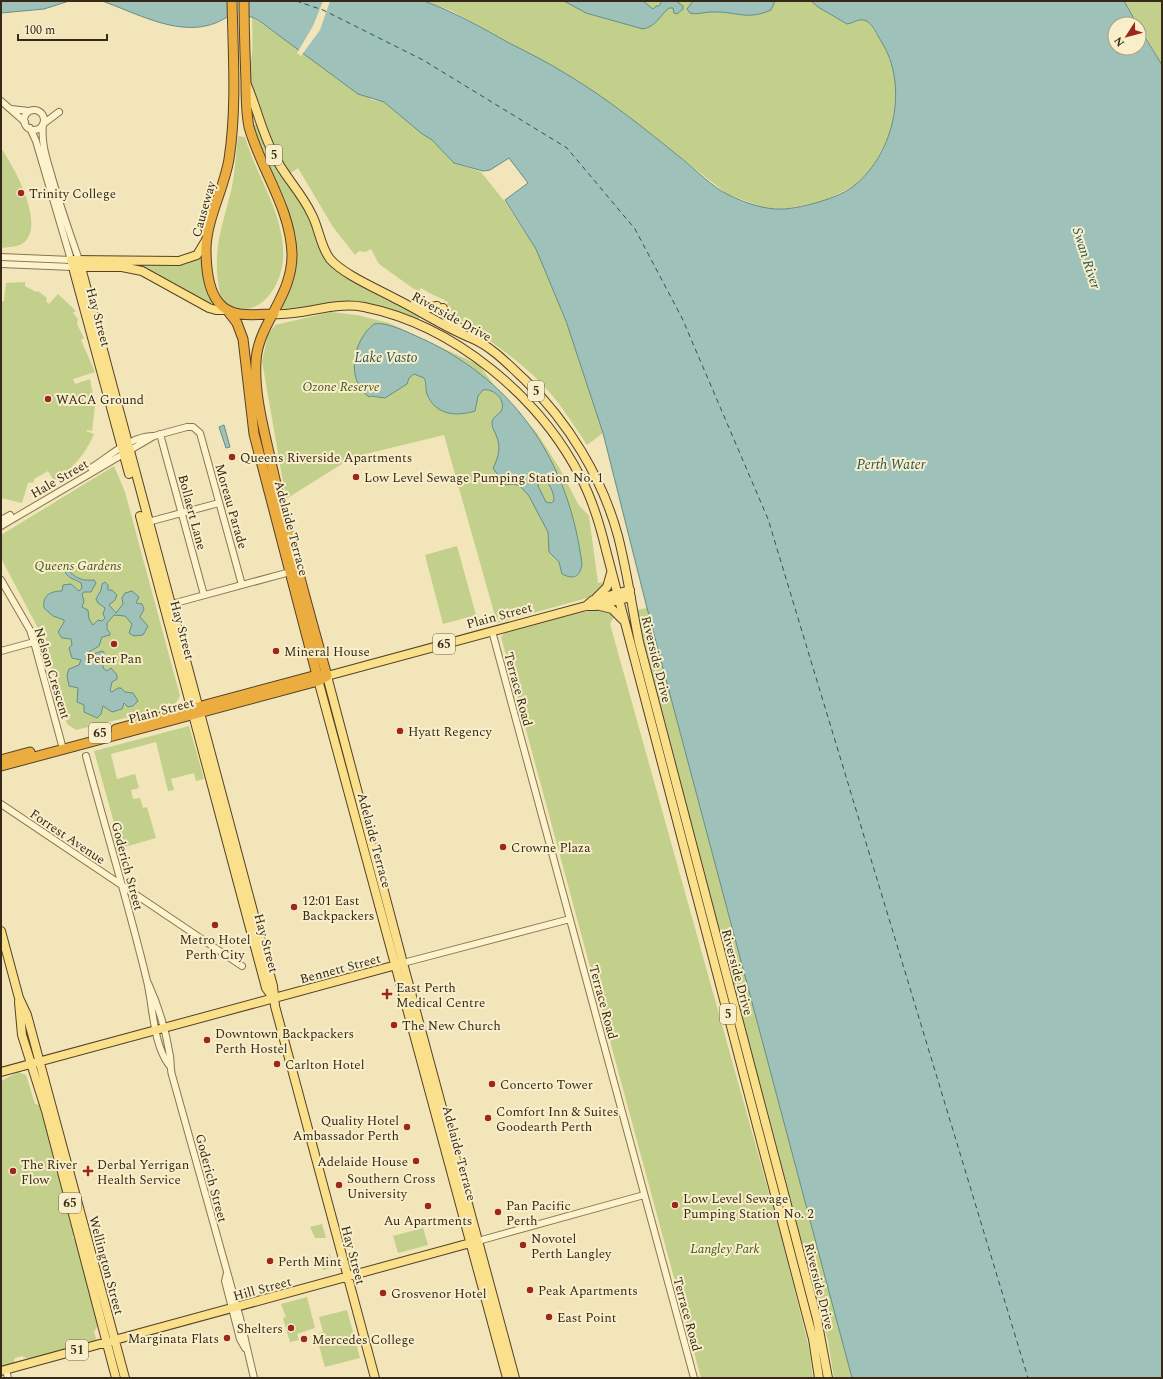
<svg xmlns="http://www.w3.org/2000/svg" width="1163" height="1379" viewBox="0 0 1163 1379" font-family="Spectral,serif">
  <style>
    .green { fill: #c2d08c }
    .water { fill: #9ec1b9; stroke: #658e88; fill-rule: evenodd }
    .pier { fill: #f1e5b9 }
    .lines { fill: none; stroke-linecap: round; stroke-linejoin: round }
    .ferry { stroke: #275657; stroke-width: 1; stroke-dasharray: 5 4; stroke-linecap: butt }
    .minor-casing { stroke: #897452; stroke-width: 8 }
    .major-casing { stroke: #554128; stroke-width: 10 }
    .highway-casing { stroke: #554128; stroke-width: 11 }
    .minor { stroke: #fcf2cc; stroke-width: 6 }
    .major { stroke: #fae08b; stroke-width: 8 }
    .highway { stroke: #ebad3f; stroke-width: 9 }
    .poi-dot { fill: #9d271d; stroke: #f8eec9; stroke-width: 1.5 }
    .labels { text-anchor: middle; stroke-width: 4; stroke-linejoin: round; paint-order: stroke }
    .shield { fill: #f8eec9; stroke: #70644e; stroke-width: 1 }
    .shield-label { font-size: 12px; font-weight: bold; fill: #362919 }
    .poi-label { font-size: 13px; fill: #362919; stroke: #f8eec9; text-anchor: start }
    .street-label { font-size: 13px; fill: #362919; stroke: #f8eec9 }
    .park-label { font-size: 13px; font-style: italic; fill: #42541e; stroke: #f8eec9 }
    .water-label { font-size: 14px; font-style: italic; fill: #275657; stroke: #f8eec9 }
  </style>
  <rect width="100%" height="100%" fill="#f1e5b9"/>
  <!-- green -->
  <path class="green" d="M424,1H811L818,7L847,24L859,19L866,20L871,26L884,45L895,75L896,98L892,125L886,142L871,169L854,186L821,202L783,209L765,208L727,194L619,109L568,75L452,11Z
    M1124,1H1162V65L1139,24H1137Z
    M252,17L372,100L384,102L421,133L432,140L454,163L481,172L505,202L536,249L566,321L603,433L587,445C573,424 559,401 541,383C514,355 481,336 451,313V307L447,305L448,302C439,297 430,294 421,288L418,292L379,264L371,249L365,252L359,251L355,255L333,227L298,168L288,175C274,150 248,94 249,66C250,62 252,58 252,54C253,42 252,29 252,17Z
    M258,123L306,208L329,261L421,314L419,319C396,315 373,305 350,302C330,300 301,309 280,311L293,282L297,249L295,232L285,200L266,163L252,126Z
    M238,136L245,137C257,179 286,215 283,260C281,284 263,316 234,308C224,305 220,298 219,288C212,248 223,225 232,187C235,170 236,154 238,136Z
    M1,148C13,165 48,227 22,244C17,247 7,247 1,248Z
    M201,258L213,302L212,306L136,267V264L183,265Z
    M25,282V286L36,292L38,291L47,298L46,301L49,304L58,294L76,311L73,313L78,319L77,324L84,338L81,340L95,372L73,379L75,384L90,379L95,405L92,431L87,430L86,431L94,434C85,455 73,468 54,481L48,471L34,479V482L28,483L22,503L1,498V301H4L6,283Z
    M331,312L357,315L389,323L479,365L500,393L537,433L560,469L578,504L589,516L598,583L606,582L596,594L587,598L497,623L444,435L353,457L286,499L262,361L268,335L275,325Z
    M114,466L125,492L180,696L174,706L76,730L67,724L42,636L1,558V535Z
    M457,546L476,615L443,624L425,555Z
    M647,608L852,1378H834L828,1341L646,655L637,610Z
    M596,609L604,610L615,615L610,624L781,1236L809,1348L813,1378H701L501,637L506,631Z
    M189,726L204,779L196,781L194,773L171,779L174,790L168,791L156,742L111,754L117,779L135,774L139,788L131,790L133,799L140,798L143,808L147,807L156,838L121,848L94,751Z
    M18,1072L26,1075L35,1104L44,1106L42,1115L46,1122L57,1164L54,1165L56,1172L59,1176L66,1198L63,1200C66,1212 72,1220 76,1232L72,1238L77,1239L99,1324L94,1332L96,1338L95,1342L87,1344L83,1339L77,1340L78,1343L73,1348L32,1359L23,1357V1356L15,1358L13,1364L1,1367V1081Z
    M322,1224L326,1238H315L310,1227Z
    M423,1228L428,1245L398,1253L393,1236Z
    M330,1254L333,1267L323,1270L321,1260Z
    M307,1297L315,1328L297,1334L299,1340L290,1342L283,1318L286,1317L281,1304Z
    M347,1310L360,1358L325,1367L318,1342L321,1338L319,1333L323,1332L319,1317Z"/>
  <!-- water -->
  <path class="water" d="M1,1H69L44,9L1,13Z
    M102,1H424C454,12 481,27 509,43C529,53 549,63 568,75C608,99 645,129 681,158C695,169 713,188 729,195C745,203 765,210 783,209C802,208 840,198 855,185C895,152 909,85 881,41C877,35 872,22 864,20C858,19 853,23 847,24L818,7L811,1H1124L1137,24H1115V48H1139V27L1162,65V1378H852L647,608L603,433L566,321L536,249L505,200L528,183L509,158L490,170L483,171L454,163L432,140L421,133L384,102L358,94L258,20L252,17L230,15C190,44 142,15 102,1Z
    M564,1H643L653,9L656,6H659L662,1H676L683,6V9L677,14L674,13L673,8H669C659,16 657,26 643,29L586,13Z
    M693,1H775L771,10C746,21 736,11 712,12C704,12 698,15 690,13L687,9Z
    M374,324C387,321 413,335 425,340C518,384 569,464 582,564C580,577 574,580 562,574L559,562L549,552L548,532L529,496L520,486L514,484L505,485L493,468C499,457 501,446 496,435C494,430 492,428 492,423C492,416 500,415 502,409C505,398 492,388 483,390L478,396L475,411C456,417 435,415 427,394C425,388 427,383 424,378L414,374L409,378L407,384L385,398L371,396L369,397C345,380 353,340 374,324ZM542,478C549,482 554,492 554,501L551,503L546,502L538,486L539,481Z
    M224,425L230,447L226,448L219,427Z
    M67,566H70L69,571C77,579 83,581 94,580L96,583L91,592H84L82,594L84,601L82,607L88,610L89,619L93,625L98,620L102,621L105,618L103,614L105,608L98,603L96,599L101,590L102,584L105,582L108,585V590H112L117,595L115,600L109,605L116,613L123,604L122,598L125,593L132,591L139,597L136,603L142,604L144,609L140,617L148,626L143,635L134,636L129,633L132,624L125,616L114,615L107,623V629L110,633V635L102,637L99,646L86,654L88,656L102,651L104,652L103,668L107,671L111,668L117,675V679L112,682L110,691L112,692L118,688H121L125,692L133,693L138,701L133,706L128,707L124,703L122,709L112,712L103,706L101,714L97,718L84,712V705L77,702L78,688L69,686L67,675L69,669L79,665L81,660L72,658L69,648L72,645L71,639L62,638L58,632L64,622V620L53,616L44,608C42,595 51,591 62,591L63,585L71,584L79,591L82,588L81,583C73,578 67,579 64,569Z"/>
  <!-- pier -->
  <path class="pier" d="M228,1H249V19L230,17Z
    M323,1H330L320,30L301,56L297,53L313,26Z"/>
  <g class="lines">
    <!-- ferry -->
    <path class="ferry" d="M296,1L323,10L423,60L567,148L635,229L682,318L768,519L1028,1378"/>
    <!-- minor casing -->
    <g class="minor-casing">
      <path id="minor" d="M1,101L25,122
        M11,109L29,111
        M24 120a10 10 0 1 1 20 0a10 10 0 1 1-20 0Z
        M43,124L59,112
        M43,125C41,142 46,157 51,174C59,203 69,231 79,260
        M1,257L71,260L36,141L30,128
        M1,264L73,267
        M160,434L204,595
        M91,468C109,457 130,436 153,436
        M1,520L10,515
        M148,522L219,503
        M1,526L154,436L187,427H193L200,433L242,585
        M1,580L30,630L34,642L63,749
        M168,605L290,572
        M492,631L694,1378
        M1,651L34,642
        M86,756C106,831 129,906 147,981C153,1006 153,1044 169,1065
        M1,804L242,966
        M403,963L570,919
        M148,983C158,1005 166,1031 170,1056C171,1062 170,1068 172,1075L240,1318L254,1378
        M478,1241L644,1195
        M227,1273L225,1281L240,1339L245,1348
        M6,1370L8,1378"/>
    </g>
    <!-- major casing -->
    <g class="major-casing">
      <path id="major" d="M247,85C257,108 262,133 274,155C284,176 301,192 311,213C319,227 320,246 330,259C344,275 378,289 398,300C422,312 446,328 471,338C491,346 509,365 525,380C568,422 602,477 618,536C627,571 632,607 639,642L817,1319L828,1378
        M79,260L273,986L275,1006L375,1378
        M76,267H122L142,271L209,308L216,310H227
        M415,303L428,308L437,306
        M443,308C444,319 452,322 460,328
        M274,314C304,316 333,301 364,307C454,325 540,397 581,478C593,501 600,525 606,550L813,1339L819,1378
        M129,474L71,260L179,261L197,255L206,240
        M140,516L266,988L273,998
        M596,598L607,587L611,573
        M586,606L593,600L630,590
        M600,606L612,609L623,620
        M317,676L507,1378
        M1,931L19,998L27,1015L125,1378
        M19,1002L22,1035L46,1111L116,1378
        M1,1072L400,964
        M1,1371L474,1242
        M515,1378L403,963L327,676L586,606H596L631,597"/>
    </g>
    <!-- highway casing -->
    <g class="highway-casing">
      <path id="highway" d="M232,1C233,53 237,107 229,159C224,189 207,218 206,248C206,265 207,289 219,303C232,319 256,314 274,314
        M244,1C244,28 245,55 246,82C246,97 246,112 249,127C261,170 290,207 292,253C293,297 258,323 256,361C254,395 264,429 271,462C287,534 307,605 327,676
        M227,310L237,323L243,339L254,434L317,675
        M116,729L317,675H322
        M1,760L30,752
        M1,766L318,681L327,676"/>
    </g>
    <!-- minor -->
    <use href="#minor" class="minor"/>
    <!-- major -->
    <use href="#major" class="major"/>
    <!-- highway -->
    <use href="#highway" class="highway"/>
  </g>
  <!-- markers -->
  <g class="poi-dot">
    <circle cx="21" cy="193" r="4"/>
    <circle cx="48" cy="399" r="4"/>
    <circle cx="232" cy="457" r="4"/>
    <circle cx="356" cy="477" r="4"/>
    <circle cx="114" cy="644" r="4"/>
    <circle cx="276" cy="651" r="4"/>
    <circle cx="400" cy="731" r="4"/>
    <circle cx="503" cy="847" r="4"/>
    <circle cx="294" cy="907" r="4"/>
    <circle cx="215" cy="925" r="4"/>
    <path d="M385 988h4v4h4v4h-4v4h-4v-4h-4v-4h4z"/>
    <circle cx="394" cy="1025" r="4"/>
    <circle cx="207" cy="1040" r="4"/>
    <circle cx="277" cy="1064" r="4"/>
    <circle cx="492" cy="1084" r="4"/>
    <circle cx="488" cy="1118" r="4"/>
    <circle cx="407" cy="1127" r="4"/>
    <circle cx="416" cy="1161" r="4"/>
    <circle cx="13" cy="1171" r="4"/>
    <path d="M86 1165h4v4h4v4h-4v4h-4v-4h-4v-4h4z"/>
    <circle cx="339" cy="1185" r="4"/>
    <circle cx="675" cy="1205" r="4"/>
    <circle cx="428" cy="1206" r="4"/>
    <circle cx="498" cy="1212" r="4"/>
    <circle cx="523" cy="1245" r="4"/>
    <circle cx="270" cy="1261" r="4"/>
    <circle cx="530" cy="1290" r="4"/>
    <circle cx="383" cy="1293" r="4"/>
    <circle cx="549" cy="1317" r="4"/>
    <circle cx="291" cy="1328" r="4"/>
    <circle cx="227" cy="1338" r="4"/>
    <circle cx="304" cy="1339" r="4"/>
  </g>
  <g class="labels">
    <!-- shield labels -->
    <g class="shield">
      <rect x="266" y="145" width="16" height="20" rx="3"/>
      <rect x="528" y="381" width="16" height="20" rx="3"/>
      <rect x="433" y="634" width="22" height="20" rx="3"/>
      <rect x="89" y="723" width="22" height="20" rx="3"/>
      <rect x="720" y="1004" width="16" height="20" rx="3"/>
      <rect x="59" y="1193" width="22" height="20" rx="3"/>
      <rect x="66" y="1340" width="22" height="20" rx="3"/>
    </g>
    <g class="shield-label">
      <text x="274" y="159">5</text>
      <text x="536" y="395">5</text>
      <text x="444" y="648">65</text>
      <text x="100" y="737">65</text>
      <text x="728" y="1018">5</text>
      <text x="70" y="1207">65</text>
      <text x="77" y="1354">51</text>
    </g>
    <!-- poi labels -->
    <g class="poi-label">
      <text x="29" y="198">Trinity College</text>
      <text x="56" y="404">WACA Ground</text>
      <text x="240" y="462">Queens Riverside Apartments</text>
      <text x="364" y="482">Low Level Sewage Pumping Station No. 1</text>
      <text x="284" y="656">Mineral House</text>
      <text x="114" y="663" text-anchor="middle">Peter Pan</text>
      <text x="408" y="736">Hyatt Regency</text>
      <text x="511" y="852">Crowne Plaza</text>
      <text x="302" y="905">12:01 East<tspan x="302" dy="15">Backpackers</tspan></text>
      <text x="215" y="944" text-anchor="middle">Metro Hotel<tspan x="215" dy="15">Perth City</tspan></text>
      <text x="396" y="992">East Perth<tspan x="396" dy="15">Medical Centre</tspan></text>
      <text x="402" y="1030">The New Church</text>
      <text x="215" y="1038">Downtown Backpackers<tspan x="215" dy="15">Perth Hostel</tspan></text>
      <text x="285" y="1069">Carlton Hotel</text>
      <text x="500" y="1089">Concerto Tower</text>
      <text x="496" y="1116">Comfort Inn &amp; Suites<tspan x="496" dy="15">Goodearth Perth</tspan></text>
      <text x="399" y="1125" text-anchor="end">Quality Hotel<tspan x="399" dy="15">Ambassador Perth</tspan></text>
      <text x="408" y="1166" text-anchor="end">Adelaide House</text>
      <text x="21" y="1169">The River<tspan x="21" dy="15">Flow</tspan></text>
      <text x="97" y="1169">Derbal Yerrigan<tspan x="97" dy="15">Health Service</tspan></text>
      <text x="347" y="1183">Southern Cross<tspan x="347" dy="15">University</tspan></text>
      <text x="683" y="1203">Low Level Sewage<tspan x="683" dy="15">Pumping Station No. 2</tspan></text>
      <text x="506" y="1210">Pan Pacific<tspan x="506" dy="15">Perth</tspan></text>
      <text x="428" y="1225" text-anchor="middle">Au Apartments</text>
      <text x="531" y="1243">Novotel<tspan x="531" dy="15">Perth Langley</tspan></text>
      <text x="278" y="1266">Perth Mint</text>
      <text x="538" y="1295">Peak Apartments</text>
      <text x="391" y="1298">Grosvenor Hotel</text>
      <text x="557" y="1322">East Point</text>
      <text x="283" y="1333" text-anchor="end">Shelters</text>
      <text x="219" y="1343" text-anchor="end">Marginata Flats</text>
      <text x="312" y="1344">Mercedes College</text>
    </g>
    <!-- street labels -->
    <g class="street-label">
      <text transform="translate(203 209) rotate(-74)" y="5">Causeway</text>
      <text transform="translate(452 316) rotate(29)" y="5">Riverside Drive</text>
      <text transform="translate(99 317) rotate(75)" y="5">Hay Street</text>
      <text transform="translate(59 478) rotate(-30)" y="5">Hale Street</text>
      <text transform="translate(232 506) rotate(74)" y="5">Moreau Parade</text>
      <text transform="translate(193 512) rotate(75)" y="5">Bollaert Lane</text>
      <text transform="translate(292 528) rotate(75)" y="5">Adelaide Terrace</text>
      <text transform="translate(499 615) rotate(-15)" y="5">Plain Street</text>
      <text transform="translate(183 630) rotate(75)" y="5">Hay Street</text>
      <text transform="translate(657 659) rotate(76)" y="5">Riverside Drive</text>
      <text transform="translate(53 673) rotate(73)" y="5">Nelson Crescent</text>
      <text transform="translate(519 689) rotate(75)" y="5">Terrace Road</text>
      <text transform="translate(161 710) rotate(-15)" y="5">Plain Street</text>
      <text transform="translate(68 836) rotate(34)" y="5">Forrest Avenue</text>
      <text transform="translate(375 840) rotate(75)" y="5">Adelaide Terrace</text>
      <text transform="translate(128 866) rotate(75)" y="5">Goderich Street</text>
      <text transform="translate(267 943) rotate(75)" y="5">Hay Street</text>
      <text transform="translate(340 968) rotate(-15)" y="5">Bennett Street</text>
      <text transform="translate(738 972) rotate(75)" y="5">Riverside Drive</text>
      <text transform="translate(604 1002) rotate(75)" y="5">Terrace Road</text>
      <text transform="translate(460 1153) rotate(75)" y="5">Adelaide Terrace</text>
      <text transform="translate(212 1178) rotate(75)" y="5">Goderich Street</text>
      <text transform="translate(354 1255) rotate(75)" y="5">Hay Street</text>
      <text transform="translate(107 1265) rotate(75)" y="5">Wellington Street</text>
      <text transform="translate(820 1286) rotate(76)" y="5">Riverside Drive</text>
      <text transform="translate(262 1288) rotate(-15)" y="5">Hill Street</text>
      <text transform="translate(688 1314) rotate(75)" y="5">Terrace Road</text>
    </g>
    <!-- park labels -->
    <g class="park-label">
      <text x="341" y="391">Ozone Reserve</text>
      <text x="78" y="570">Queens Gardens</text>
      <text x="725" y="1253">Langley Park</text>
    </g>
    <!-- water labels -->
    <g class="water-label">
      <text transform="translate(1087 258) rotate(72)" y="5">Swan River</text>
      <text x="386" y="362">Lake Vasto</text>
      <text x="891" y="469">Perth Water</text>
    </g>
  </g>
  <!-- border -->
  <rect width="1163" height="1379" fill="none" stroke="#362919" stroke-width="4"/>
  <!-- north arrow -->
  <g transform="translate(1127 36) rotate(234)"><circle r="19" fill="#f8eec9" stroke="#aa9f83"/>
  <path d="M0-3L7 15L0 10L-7 15Z" fill="#9d271d"/>
  <text y="-6" font-size="11" font-weight="bold" text-anchor="middle" fill="#362919">N</text>
  </g>
  <!-- scale -->
  <path d="M18 34v6h89v-6" fill="none" stroke="#362919" stroke-width="2"/>
  <text x="24" y="34" font-size="12" fill="#362919" stroke="#f8eec9" stroke-width="3" paint-order="stroke">100 m</text>
</svg>
